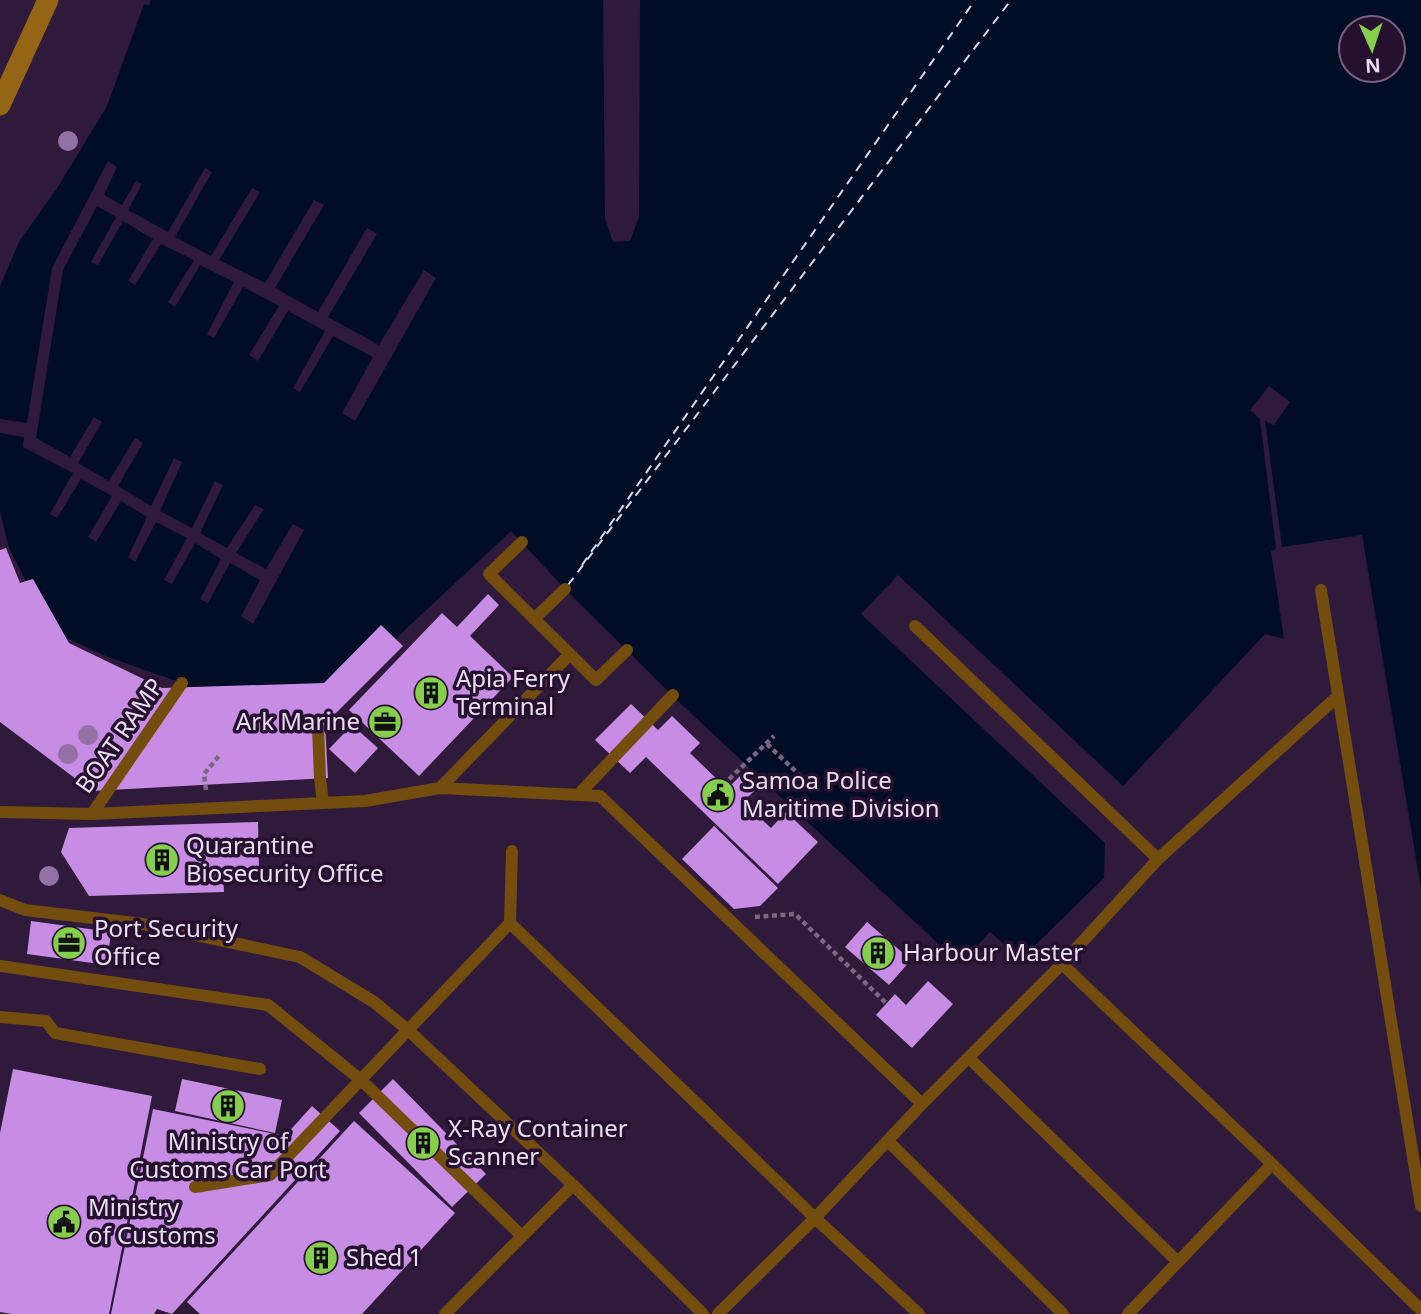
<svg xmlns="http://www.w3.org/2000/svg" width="1421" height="1314" viewBox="0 0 1421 1314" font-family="'Noto Sans',sans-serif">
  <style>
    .water { fill: #000d25; fill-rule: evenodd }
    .pier { fill: #301a3b }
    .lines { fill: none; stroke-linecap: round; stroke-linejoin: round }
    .ferry { stroke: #ccddf2; stroke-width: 2; stroke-dasharray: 9 7; stroke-linecap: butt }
    .building { fill: #c78ce4 }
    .path { stroke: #7a6783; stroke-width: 4.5; stroke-dasharray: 5 3.5; stroke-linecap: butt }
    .service { stroke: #724d0e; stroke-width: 12 }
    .secondary { stroke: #956516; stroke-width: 21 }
    .tree { fill: #9371a4 }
    .labels { text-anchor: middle; stroke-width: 7; stroke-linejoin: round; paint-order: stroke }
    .poi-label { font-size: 24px; fill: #ebddf2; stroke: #261030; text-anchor: start }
    .street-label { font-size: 24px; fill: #ebddf2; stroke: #261030 }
  </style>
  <rect width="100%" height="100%" fill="#301a3b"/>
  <!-- water -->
  <path class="water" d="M151,0H603L605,218L613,242L630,241L639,217L640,0H1421V889L1362,535L1282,547L1265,421L1274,425L1290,402L1269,386L1250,410L1260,419L1276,549L1271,551L1284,639L1265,634L1123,786L898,575L861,614L1105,843L1104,878L1021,959L990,932L960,964L681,704L565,589L511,531L377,656L327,709L212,708L182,683L108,657L51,631L9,548L0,512V286L20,240L56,190L107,106L144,4L149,5ZM1351,28H1393V70H1351Z"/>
  <!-- pier -->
  <path class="pier" d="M108,161L117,167L104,195L122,205L136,181L142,184L128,210L168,232L205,168L212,172L175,237L211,256L252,188L260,192L219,260L265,283L314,200L324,205L275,288L318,312L367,228L377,234L328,317L379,345L424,270L436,278L355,421L342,413L373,357L333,336L300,392L293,388L325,331L288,311L258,361L249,355L279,306L243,287L214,338L207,334L234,282L200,265L175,307L168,302L194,260L161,244L135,285L128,281L153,239L123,221L98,265L91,262L116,217L97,206L63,270L36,438L70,457L94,417L102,422L78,463L109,481L135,438L143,443L118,486L151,506L174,458L182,462L160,511L192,528L215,481L223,485L200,533L227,548L255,505L264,509L236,553L266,569L293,524L304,530L253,624L241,616L260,580L230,563L208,603L200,599L221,559L195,543L172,584L164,580L187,538L156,522L135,562L128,557L147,517L121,501L96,542L88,537L112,496L81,479L57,518L50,514L73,473L23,447L24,437L0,433V419L27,423L52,268Z"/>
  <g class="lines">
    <!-- ferry -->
    <path class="ferry" d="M582,565L975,0
      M568,585L1011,0"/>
  </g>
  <!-- building -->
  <path class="building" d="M6,548L20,583L33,579L69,643L162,688L324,683L381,625L403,646L325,724L328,778L92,791L0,722V550Z
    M488,594L499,605L470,636L513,677L419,776L349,710L442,613L457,627Z
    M631,704L658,730L672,716L700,743L690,753L727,789L741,775L756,789L743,802L771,828L786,812L818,842L778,884L646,757L630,773L595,740Z
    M352,725L378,748L355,773L329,749Z
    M258,822L259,868L223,869L224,892L89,896L61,852L69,828Z
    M714,826L778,888L760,906L734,909L682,859Z
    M31,921L111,932L107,965L27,954Z
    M867,922L911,960L889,985L845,947Z
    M928,981L953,1004L912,1048L876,1015L895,994L906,1005Z
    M13,1069L152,1096L109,1314H12L0,1312V1133Z
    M182,1079L282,1100L275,1133L175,1111Z
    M393,1079L486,1174L452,1207L359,1113Z
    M312,1106L340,1131L172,1314L157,1309L154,1314H111L153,1109L285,1136Z
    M354,1121L455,1213L362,1314H200L187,1302Z"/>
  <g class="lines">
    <!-- path -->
    <path class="path" d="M767,744L810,785L817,777
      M723,785L774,736
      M206,790L204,774L219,756
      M755,917L795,914L886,1003"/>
    <!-- service -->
    <path class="service" d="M522,542L489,574L596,680L627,650
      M1321,590L1421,1206
      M534,619L565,589
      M915,626L1158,859
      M318,727L320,778L323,803
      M440,788L600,796L922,1104
      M578,795L673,695
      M0,812L92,814L365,801L440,788L570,654
      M92,814L182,683
      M0,900L25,910L143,924L300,957L374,1002L408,1030L573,1185L703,1314
      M510,923L815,1218L919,1314
      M1062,964L1272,1164L1421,1310
      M0,966L268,1005L361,1080L522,1236
      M0,1017L46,1021L55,1033L260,1069
      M969,1058L1178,1262
      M888,1141L1063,1314
      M195,1187L270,1175L510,923L512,851
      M445,1314L573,1185
      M718,1314L815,1218L922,1104L1062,964L1158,859L1338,696
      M1128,1314L1272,1164"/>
    <!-- secondary -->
    <path class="secondary" d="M0,105L48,0"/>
  </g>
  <!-- trees -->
  <g class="tree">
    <circle cx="68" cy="141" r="10"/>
    <circle cx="88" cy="735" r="10"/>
    <circle cx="68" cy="754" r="10"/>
    <circle cx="49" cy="876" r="10"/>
  </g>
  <!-- icons -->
  <defs>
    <g id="building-disc" transform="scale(1.75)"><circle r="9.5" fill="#85cf4c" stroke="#261030"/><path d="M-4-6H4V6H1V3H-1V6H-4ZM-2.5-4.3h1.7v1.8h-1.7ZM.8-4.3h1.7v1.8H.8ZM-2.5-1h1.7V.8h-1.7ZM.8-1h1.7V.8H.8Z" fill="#111"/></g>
    <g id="office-disc" transform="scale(1.75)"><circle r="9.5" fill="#85cf4c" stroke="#261030"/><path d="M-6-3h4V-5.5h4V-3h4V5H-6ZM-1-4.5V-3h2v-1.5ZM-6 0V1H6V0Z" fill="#111"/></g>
    <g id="civic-disc" transform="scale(1.75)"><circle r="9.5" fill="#85cf4c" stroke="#261030"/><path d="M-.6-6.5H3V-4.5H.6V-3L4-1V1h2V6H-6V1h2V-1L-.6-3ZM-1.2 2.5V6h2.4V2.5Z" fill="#111"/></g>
  </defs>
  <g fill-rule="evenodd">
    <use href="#building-disc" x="431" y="693"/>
    <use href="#office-disc" x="385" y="722"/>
    <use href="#civic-disc" x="718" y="795"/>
    <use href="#building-disc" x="162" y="860"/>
    <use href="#office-disc" x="69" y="943"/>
    <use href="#building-disc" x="878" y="953"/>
    <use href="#building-disc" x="228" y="1106"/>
    <use href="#building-disc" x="423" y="1143"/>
    <use href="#civic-disc" x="64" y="1222"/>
    <use href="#building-disc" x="321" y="1258"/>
  </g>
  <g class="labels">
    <!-- poi labels -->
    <g class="poi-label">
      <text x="456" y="687">Apia Ferry<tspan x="456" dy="28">Terminal</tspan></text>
      <text x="360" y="730" text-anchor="end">Ark Marine</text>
      <text x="742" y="789">Samoa Police<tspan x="742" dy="28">Maritime Division</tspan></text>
      <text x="186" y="854">Quarantine<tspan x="186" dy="28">Biosecurity Office</tspan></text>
      <text x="94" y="937">Port Security<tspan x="94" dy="28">Office</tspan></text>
      <text x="903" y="961">Harbour Master</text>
      <text x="448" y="1137">X-Ray Container<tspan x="448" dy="28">Scanner</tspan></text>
      <text x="228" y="1150" text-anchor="middle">Ministry of<tspan x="228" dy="28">Customs Car Port</tspan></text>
      <text x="88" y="1216">Ministry<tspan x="88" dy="28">of Customs</tspan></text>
      <text x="346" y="1266">Shed 1</text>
    </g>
    <!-- street labels -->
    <g class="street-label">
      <text transform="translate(120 736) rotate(-55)" y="8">BOAT RAMP</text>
    </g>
  </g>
  <!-- north arrow -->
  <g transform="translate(1372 49) rotate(177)"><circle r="33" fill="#261030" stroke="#75627e" stroke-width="2"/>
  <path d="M0-5L12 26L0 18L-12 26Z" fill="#85cf4c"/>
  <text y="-10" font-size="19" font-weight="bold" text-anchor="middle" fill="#ebddf2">N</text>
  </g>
</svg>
